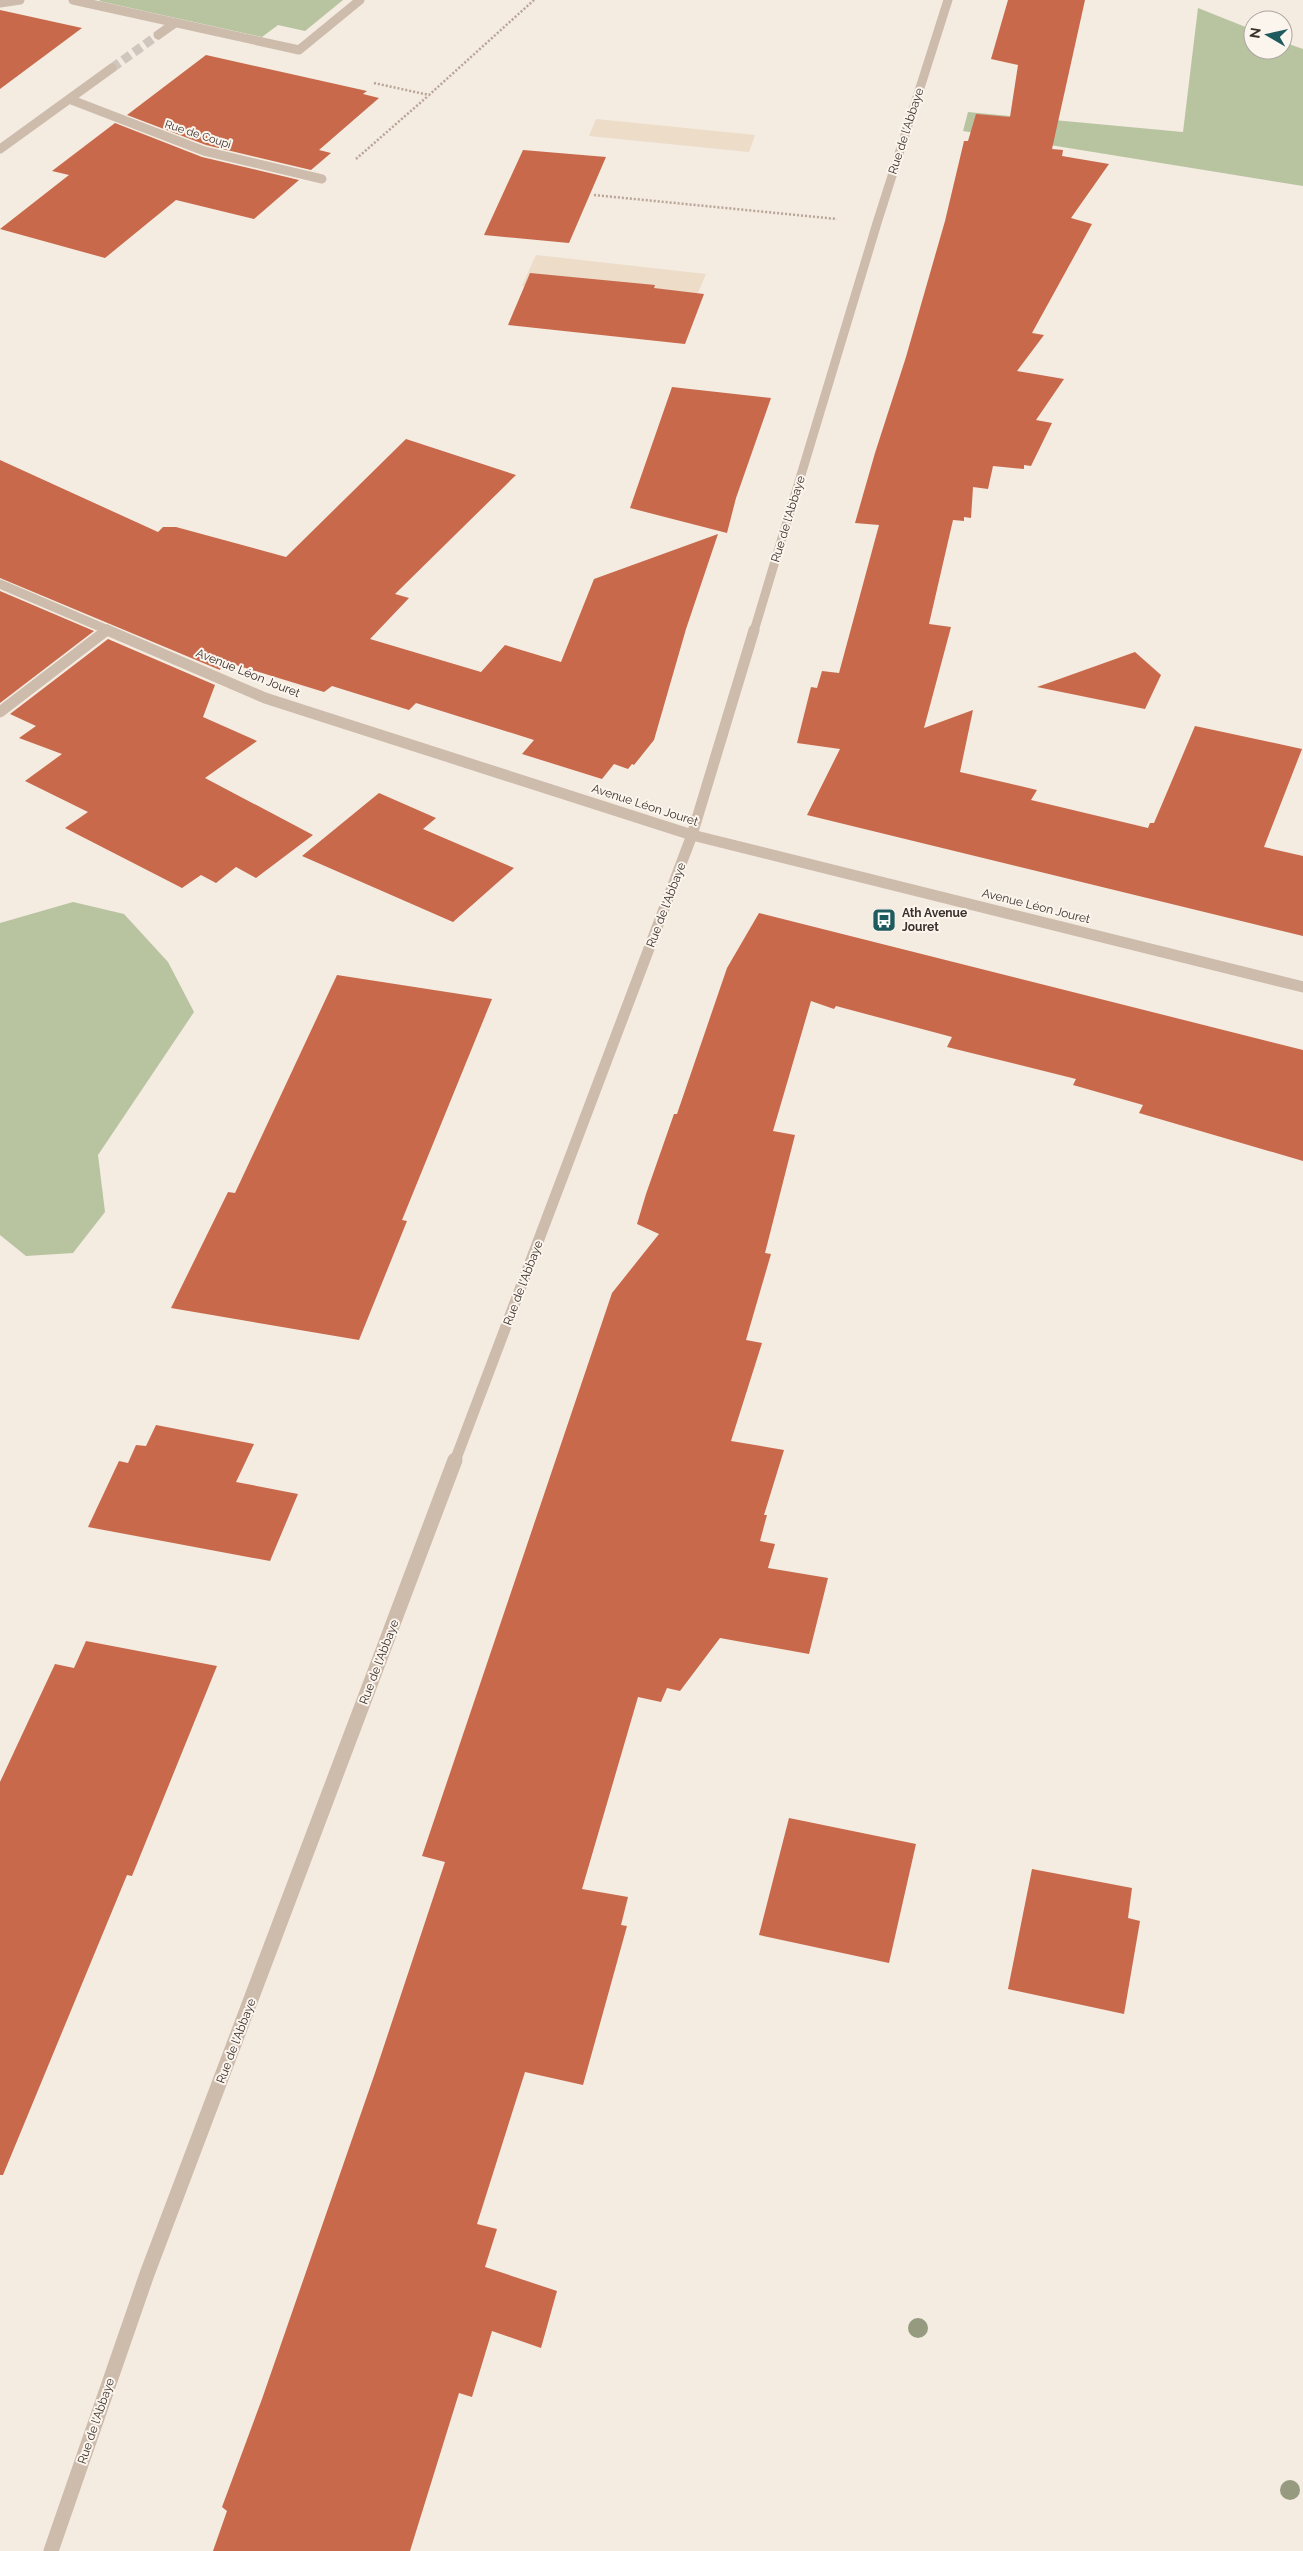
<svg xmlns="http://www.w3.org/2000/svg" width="1303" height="2551" viewBox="0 0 1303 2551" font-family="Raleway,sans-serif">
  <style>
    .green { fill: #b8c4a0 }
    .plaza { fill: #ecdcc8 }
    .building { fill: #c8694b }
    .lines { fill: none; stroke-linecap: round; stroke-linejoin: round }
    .minor-tunnel { stroke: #cfc6bd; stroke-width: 9; stroke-dasharray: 9 4.5; stroke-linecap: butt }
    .path { stroke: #b9a596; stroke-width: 2.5; stroke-dasharray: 2 2; stroke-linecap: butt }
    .service-far1 { stroke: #cdbbac; stroke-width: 9 }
    .service { stroke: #cdbbac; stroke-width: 11 }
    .minor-far1 { stroke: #cdbbac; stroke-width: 9 }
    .minor { stroke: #cdbbac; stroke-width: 11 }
    .tertiary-far2 { stroke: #cdbbac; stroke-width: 9 }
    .tertiary-far1 { stroke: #cdbbac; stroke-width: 11 }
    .tertiary { stroke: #cdbbac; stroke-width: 15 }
    .tree { fill: #969b7f }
    .labels { text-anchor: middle; stroke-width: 4; stroke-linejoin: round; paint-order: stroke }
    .far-street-label { font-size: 11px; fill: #3b302b; stroke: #fbf5ee }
    .street-label { font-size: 12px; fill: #3b302b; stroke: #fbf5ee }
    .poi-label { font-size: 12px; font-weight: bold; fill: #3b302b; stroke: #fbf5ee; text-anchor: start }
  </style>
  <rect width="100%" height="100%" fill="#f4ebe1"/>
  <!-- green -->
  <path class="green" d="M100,0H343L305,31L278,25L262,37L99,1Z
    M1198,8L1253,30V50H1283V42L1303,49V186L963,131L968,112L1183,132Z
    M73,902L124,914L168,962L194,1012L98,1155L105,1212L73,1253L26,1256L0,1235V923Z"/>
  <!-- plaza -->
  <path class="plaza" d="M596,119L755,135L749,152L589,136Z
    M536,255L706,274L693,304L522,286Z"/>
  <!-- building -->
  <path class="building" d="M1008,0H1085L1052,149L1063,150L1062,156L1109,164L1071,218L1092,224L1032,333L1044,335L1017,371L1064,379L1036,420L1052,423L1031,466L1024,465V469L993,466L988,489L973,487L971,518L964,517V521L953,520L929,624L951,627L924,728L973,710L960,772L1037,790L1031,800L1148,828L1150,823H1154L1195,726L1302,749L1264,847L1303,856V936L807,815L840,749L797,743L811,687L817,688L822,671L839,673L879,525L855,523L875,453L906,357L945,221L964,141H968L976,114L1010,117L1018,65L991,59Z
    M0,10L82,28L0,89Z
    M206,55L367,91L363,94L379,98L319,150L331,153L311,170L206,145L127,115Z
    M115,123L202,157L299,180L254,219L176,200L105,258L0,229L69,175L52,171Z
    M523,150L606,157L569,243L484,235Z
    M530,273L655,285L654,288L704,294L685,344L508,325Z
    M672,387L771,398L736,498L727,533L630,508Z
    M406,439L516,475L395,594L409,598L370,639L481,672L505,645L561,662L594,579L718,534L686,629L654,740L634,765L632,764L628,769L614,764L602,779L522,754L534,740L416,703L409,710L332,686L324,692L223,661L220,670L0,578V460L158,532L163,527H176L286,557Z
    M0,591L94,631L0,703Z
    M108,639L215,685L203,717L257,741L205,778L313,835L256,878L236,867L216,883L201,875L182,888L65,828L88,812L25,781L62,754L19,738L36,726L10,714Z
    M1135,652L1161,675L1145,709L1037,687Z
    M379,793L436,818L423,829L514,868L453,922L302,856Z
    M759,913L1303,1050V1161L1139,1113L1143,1105L1073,1085L1076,1079L947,1047L952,1037L836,1006L834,1009L811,1001L773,1131L795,1135L765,1253L771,1254L746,1340L762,1343L731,1441L784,1450L764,1515H767L760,1541L775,1544L768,1568L828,1578L809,1654L720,1638L680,1691L667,1688L661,1702L638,1697L582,1889L628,1897L621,1925L627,1926L583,2085L525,2072L477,2224L497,2229L485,2267L557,2291L541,2348L492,2331L472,2397L459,2393L410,2551H213L227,2511L222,2507L262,2399L376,2070L445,1862L422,1856L612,1293L659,1234L637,1224L646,1194L674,1114H677L727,968Z
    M337,975L492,999L402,1220L407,1221L359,1340L171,1308L228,1192L235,1193Z
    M156,1425L254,1444L236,1482L298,1494L270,1561L88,1527L119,1461L128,1463L136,1445L146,1446Z
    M86,1641L217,1666L132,1876L127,1875L3,2175H0V1782L55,1664L74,1668Z
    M789,1818L916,1844L889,1963L759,1935Z
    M1032,1869L1132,1888L1128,1918L1140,1921L1124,2014L1008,1989Z"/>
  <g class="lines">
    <!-- minor-tunnel -->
    <path class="minor-tunnel" d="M112,68L158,35"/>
    <!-- path -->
    <path class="path" d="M374,83L429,95L534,0
      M356,159L428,96
      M594,195L837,219"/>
    <!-- service-far1 -->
    <path class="service-far1" d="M105,631L107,630"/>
    <!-- service -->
    <path class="service" d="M0,712L107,630"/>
    <!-- minor-far1 -->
    <path class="minor-far1" d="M73,0L299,50L360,0
      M0,3L20,0
      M158,35L175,23
      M69,99L204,151L322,179
      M0,149L112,68"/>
    <!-- minor -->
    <path class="minor" d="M692,835L1303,987"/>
    <!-- tertiary-far2 -->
    <path class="tertiary-far2" d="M0,584L110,631
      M754,631L877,223L948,0"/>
    <!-- tertiary-far1 -->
    <path class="tertiary-far1" d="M107,630L265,698L692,835
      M455,1461L692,835L754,630"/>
    <!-- tertiary -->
    <path class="tertiary" d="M51,2551L147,2274L455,1460"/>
  </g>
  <!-- trees -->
  <g class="tree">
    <circle cx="918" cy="2328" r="10"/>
    <circle cx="1290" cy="2490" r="10"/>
  </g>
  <!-- icons -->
  <defs>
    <g id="bus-square" transform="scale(1.25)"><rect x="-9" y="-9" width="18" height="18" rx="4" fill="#1f5a5e" stroke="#fbf5ee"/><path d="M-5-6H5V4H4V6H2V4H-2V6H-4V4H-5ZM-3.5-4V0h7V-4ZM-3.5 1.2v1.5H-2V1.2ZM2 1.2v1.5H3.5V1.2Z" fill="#fff"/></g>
  </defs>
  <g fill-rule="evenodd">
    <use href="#bus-square" x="884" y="920"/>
  </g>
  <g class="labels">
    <!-- far-street labels -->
    <g class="far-street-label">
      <text transform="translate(198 134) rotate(18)" y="4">Rue de Coupi</text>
    </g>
    <!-- street labels -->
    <g class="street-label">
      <text transform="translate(906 131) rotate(-72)" y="4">Rue de l'Abbaye</text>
      <text transform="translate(788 519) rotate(-73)" y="4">Rue de l'Abbaye</text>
      <text transform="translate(248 673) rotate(22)" y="4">Avenue Léon Jouret</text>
      <text transform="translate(645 805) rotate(18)" y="4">Avenue Léon Jouret</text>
      <text transform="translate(666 905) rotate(-69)" y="4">Rue de l'Abbaye</text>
      <text transform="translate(1036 906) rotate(14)" y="4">Avenue Léon Jouret</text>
      <text transform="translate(523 1283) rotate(-69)" y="4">Rue de l'Abbaye</text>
      <text transform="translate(379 1662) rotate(-69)" y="4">Rue de l'Abbaye</text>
      <text transform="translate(236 2041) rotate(-69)" y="4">Rue de l'Abbaye</text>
      <text transform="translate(96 2421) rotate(-71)" y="4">Rue de l'Abbaye</text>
    </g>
    <!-- poi labels -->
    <g class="poi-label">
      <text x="902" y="917">Ath Avenue<tspan x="902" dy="14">Jouret</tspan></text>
    </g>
  </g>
  <!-- north arrow -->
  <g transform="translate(1268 35) rotate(279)"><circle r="24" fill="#fbf5ee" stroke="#aea6a0"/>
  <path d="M0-4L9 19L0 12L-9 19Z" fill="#1f5a5e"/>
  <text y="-8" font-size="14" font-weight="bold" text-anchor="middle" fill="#3b302b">N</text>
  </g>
</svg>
